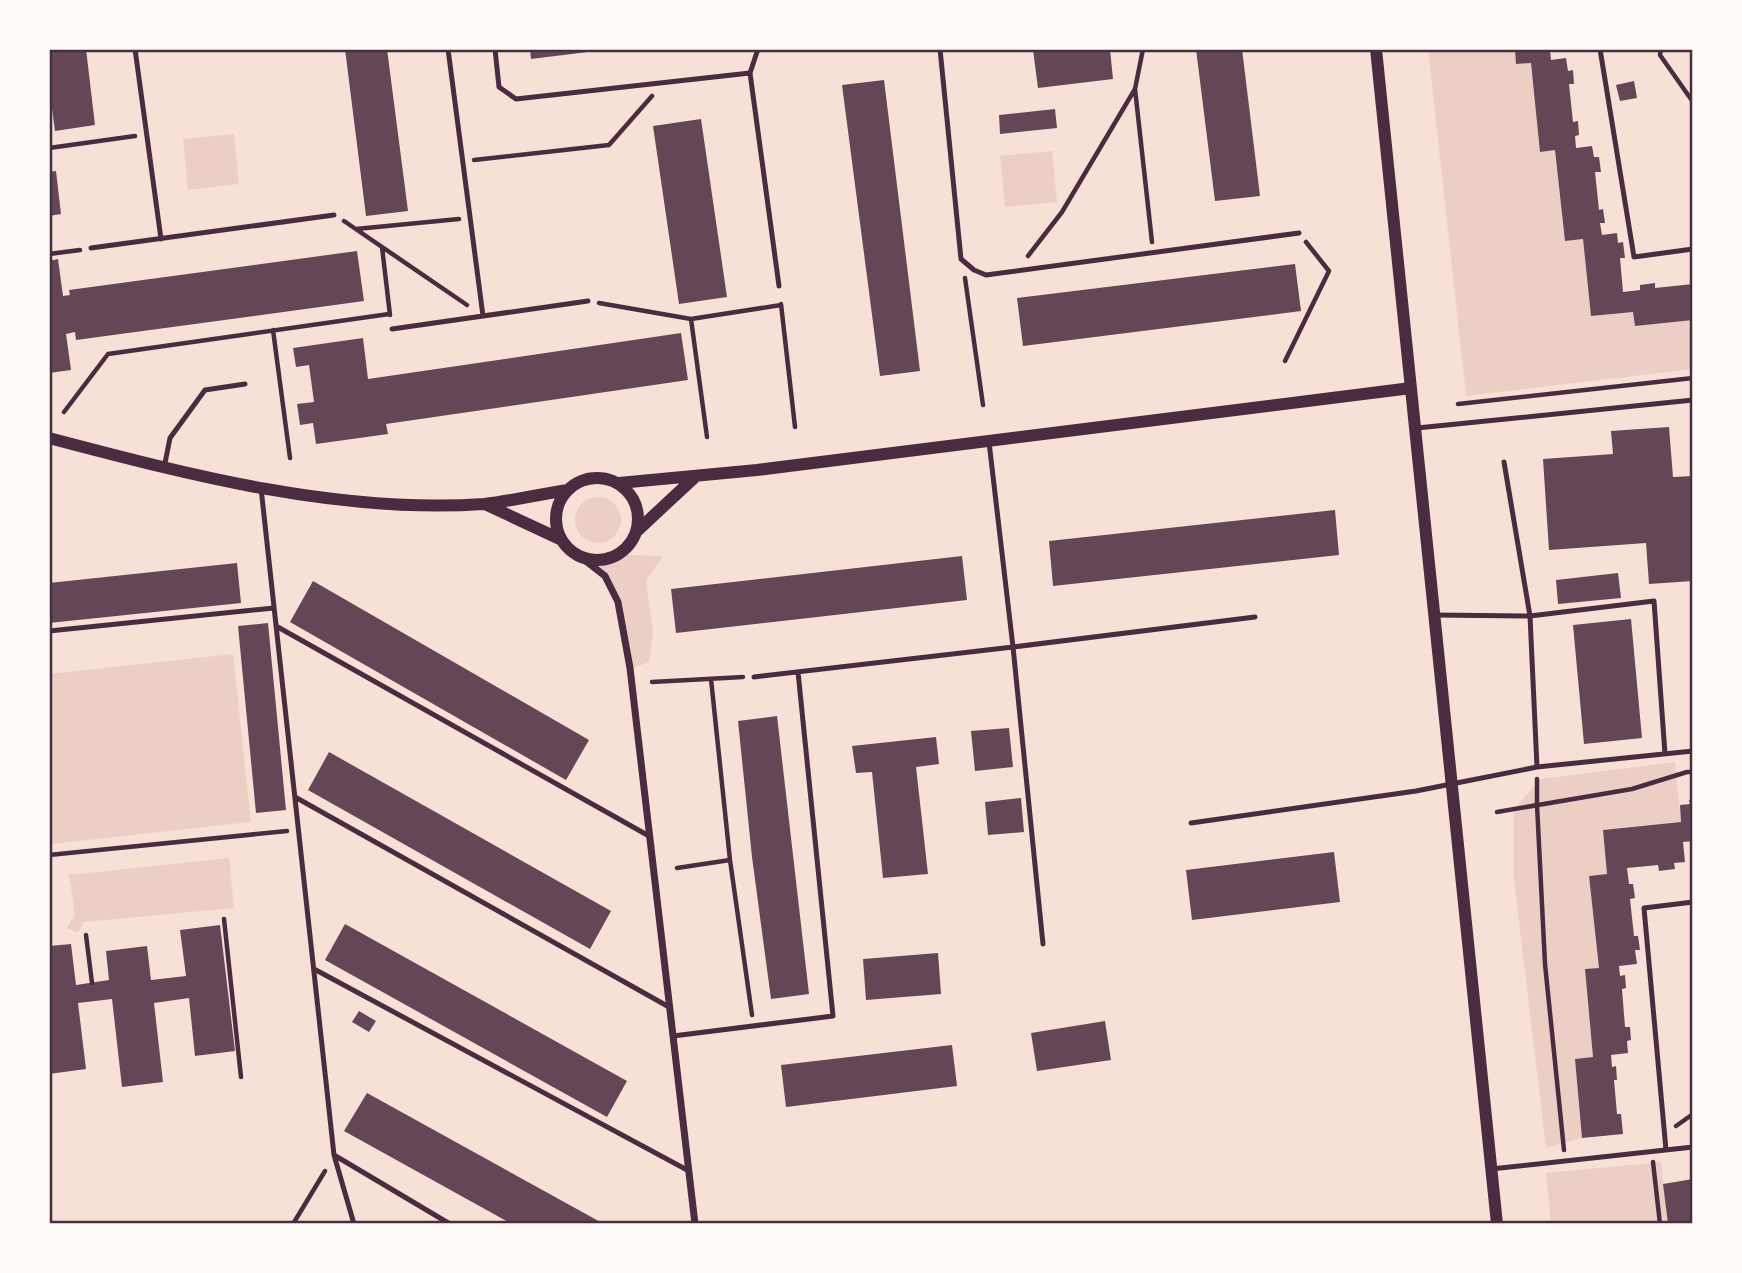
<svg xmlns="http://www.w3.org/2000/svg" width="1742" height="1273" viewBox="0 0 1742 1273" font-family="'Roboto Serif',serif">
  <style>
    .green { fill: #ebcfc5 }
    .building { fill: #644757 }
    .lines { fill: none; stroke-linecap: round; stroke-linejoin: round }
    .path { stroke: #4a2c40; stroke-width: 4.5 }
    .service { stroke: #4a2c40; stroke-width: 5 }
    .minor { stroke: #4a2c40; stroke-width: 7 }
    .tertiary { stroke: #4a2c40; stroke-width: 12 }
    .neatline { fill: none; stroke: #4a2c40; stroke-width: 2.5 }
  </style>
  <rect width="100%" height="100%" fill="#f7e1d7"/>
  <!-- green -->
  <path class="green" d="M1428,49H1515L1517,64L1531,63L1540,151L1555,150L1565,241L1583,239L1591,316L1633,312L1635,326L1693,320V369L1466,396Z
    M234,134L239,184L188,190L183,139Z
    M1052,151L1057,202L1005,207L1000,156Z
    M575 520a23 23 0 1 1 46 0a23 23 0 1 1-46 0Z
    M625,555L663,556L646,581L653,633L649,662L633,668L622,602L608,575L593,563L612,561Z
    M233,654L251,822L52,844L49,818V674Z
    M1675,762L1681,822L1603,830L1607,874L1589,876L1599,968L1585,970L1593,1057L1575,1059L1582,1138L1546,1148L1514,880V809L1541,779Z
    M229,858L234,908L84,922L78,933L67,928L75,914L69,875Z
    M1661,1162L1668,1224H1551L1546,1173Z"/>
  <!-- building -->
  <path class="building" d="M49,49H86L95,125L55,131L49,86Z
    M345,49H387L408,211L366,216Z
    M530,49H596V51L531,59Z
    M1042,49H1110L1113,79L1038,88L1033,50Z
    M1196,49H1242L1260,196L1215,201Z
    M1515,49H1550L1551,60L1566,58L1568,71L1573,70L1574,84H1569L1573,122L1578,121L1579,135L1575,136L1576,148L1592,146L1594,157H1599L1601,172H1595L1599,210L1603,209L1605,223H1600L1602,235L1617,233L1618,243L1623,242L1625,258H1620L1623,292L1640,290V285L1655,283V288L1693,284V320L1635,326L1633,312L1591,316L1583,239L1565,241L1555,150L1540,152L1531,63L1516,64Z
    M884,80L920,371L880,376L842,85Z
    M1634,81L1637,98L1620,101L1616,85Z
    M1055,109L1057,128L1000,134L999,115Z
    M701,119L727,297L679,304L653,126Z
    M56,171L61,214L49,216V172Z
    M357,251L364,301L76,340L75,332L66,334L71,370L49,373V261L58,259L63,296L70,295L69,290Z
    M1295,264L1301,311L1023,346L1017,298Z
    M681,333L688,380L386,424L388,434L316,444L313,423L300,425L297,404L314,402L309,365L296,367L293,348L363,338L368,379Z
    M1669,427L1673,477L1693,476V581L1649,584L1646,543L1549,550L1543,459L1613,454L1611,431Z
    M1335,510L1339,555L1053,586L1049,541Z
    M962,556L967,600L676,633L671,589Z
    M237,563L241,603L49,623V583Z
    M1618,573L1621,598L1558,604L1556,580Z
    M313,581L589,740L566,780L290,622Z
    M1631,619L1642,738L1584,744L1573,625Z
    M268,623L286,810L256,813L238,626Z
    M777,716L809,994L771,999L752,857L738,721Z
    M1009,728L1013,767L975,771L971,731Z
    M936,737L939,764L916,767L928,874L883,878L872,772L856,773L852,746Z
    M329,752L611,911L590,949L308,790Z
    M1021,798L1024,832L988,835L985,802Z
    M1689,800H1693V841L1683,842L1685,862L1674,863L1675,869L1659,871L1658,865L1627,868L1629,884H1633L1635,898L1630,899L1634,936H1638L1640,950H1635L1637,964L1619,966L1620,976L1625,975L1626,988L1622,989L1625,1027H1630L1631,1040L1627,1041L1628,1053L1611,1055L1612,1067L1616,1066L1617,1080H1614L1617,1114H1621L1623,1134L1582,1138L1575,1059L1593,1057L1585,969L1599,968L1589,876L1607,874L1603,830L1681,822L1680,805L1690,804Z
    M1334,852L1340,902L1192,920L1186,870Z
    M345,924L627,1081L607,1117L325,960Z
    M220,925L235,1051L195,1056L189,998L154,1003L163,1082L122,1087L112,999L78,1003L86,1069L49,1074V946L71,944L76,985L109,980L106,951L147,946L151,980L186,976L180,930Z
    M938,953L941,994L866,1000L863,959Z
    M359,1011L376,1021L369,1032L352,1022Z
    M1105,1021L1111,1060L1037,1071L1031,1033Z
    M952,1045L957,1086L786,1107L781,1065Z
    M367,1093L604,1224H512L344,1131Z
    M1693,1179V1222L1668,1224L1663,1184Z"/>
  <g class="lines">
    <!-- path -->
    <path class="path" d="M1143,49L1135,89L1152,242
      M1661,49L1660,55L1693,102
      M49,148L135,136
      M474,160L609,145L652,96
      M344,221L467,305
      M356,229L459,219
      M382,247L390,315
      M49,254L80,250
      M1028,256L1062,212L1135,89
      M965,278L983,405
      M599,303L691,319L781,305
      M781,304L795,427
      M691,319L707,437
      M273,330L290,458
      M1285,361L1329,271L1306,242
      M1458,404L1693,378
      M64,412L108,354L389,314
      M711,679L730,860L752,1015
      M652,682L743,677
      M1537,779V805L1545,964L1564,1150
      M1497,812L1632,789L1687,772H1693
      M49,855L287,831
      M677,868L730,860
      M224,919L241,1077
      M86,935L92,983
      M1676,1126L1693,1114
      M1653,1162L1660,1224
      M293,1224L325,1171"/>
    <!-- service -->
    <path class="service" d="M135,49L161,239
      M448,49L483,316
      M495,49L499,87L516,99L750,73
      M758,49L750,73L779,286
      M940,49L961,259L974,270L986,275L1299,233
      M1600,49L1634,257L1693,249
      M91,248L334,215
      M392,329L588,301
      M1417,428L1693,400
      M989,442L1013,647L1255,617
      M1504,462L1530,616L1537,767
      M164,468L170,438L205,390L245,384
      M261,488L334,1155L354,1224
      M1434,615L1530,616L1654,601L1665,754
      M276,626L649,836
      M49,631L274,608
      M754,677L1013,647L1043,944
      M295,797L669,1007
      M1191,823L1416,791L1537,767L1693,751
      M314,969L689,1171
      M673,1036L833,1016L798,672
      M1666,1150L1644,908L1693,902
      M334,1155L450,1224
      M1491,1169L1693,1147"/>
    <!-- minor -->
    <path class="minor" d="M582,558L605,576L618,602L630,668L695,1224"/>
    <!-- tertiary -->
    <path class="tertiary" d="M1376,49L1497,1224
      M49,438C190,475 337,514 484,504C512,501 540,494 568,490
      M556 519a41 41 0 1 1 82 0a41 41 0 1 1-82 0Z
      M619,483L757,470L1411,388
      M485,504L562,540
      M637,531L695,477"/>
  </g>
  <!-- border -->
  <rect width="1742" height="1273" fill="none" stroke="#fffaf5" stroke-width="102"/>
  <rect x="51" y="51" width="1640" height="1171" class="neatline"/>
</svg>
